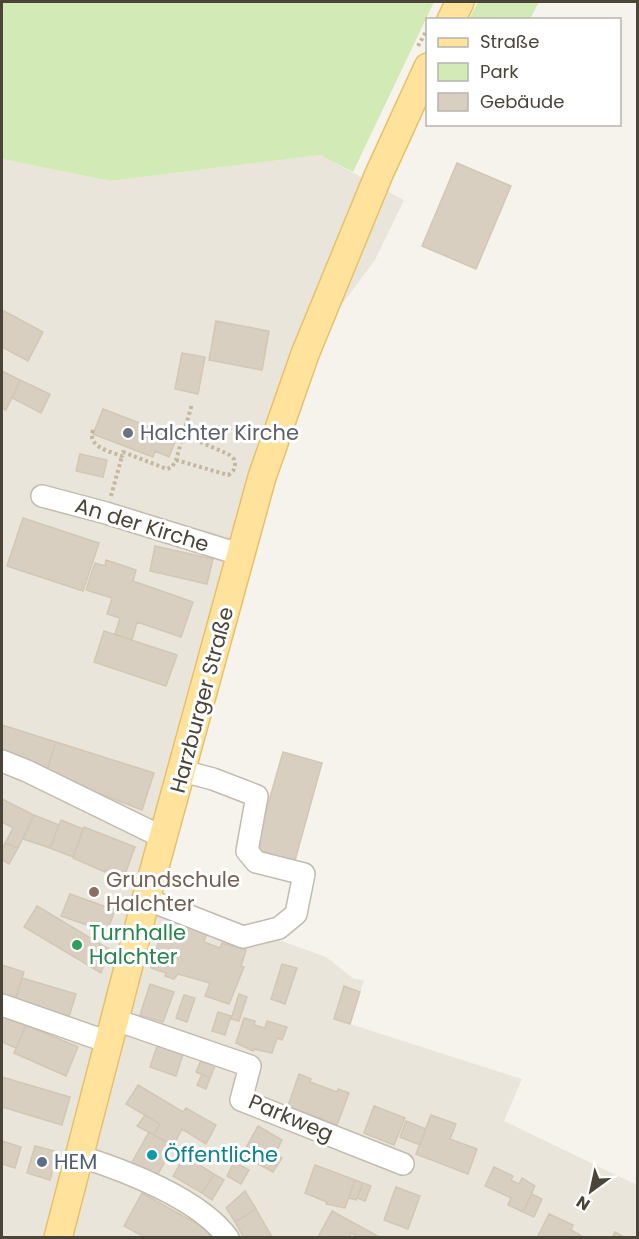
<svg xmlns="http://www.w3.org/2000/svg" width="639" height="1239" viewBox="0 0 639 1239" font-family="Poppins,sans-serif">
  <style>
    .residential { fill: #eae5da }
    .green { fill: #d2eab5 }
    .building { fill: #d8cfc1; stroke: #d3c7b4; stroke-width: 1.5 }
    .lines { fill: none; stroke-linecap: round; stroke-linejoin: round }
    .minor-casing { stroke: #c2bbae; stroke-width: 24 }
    .major-casing { stroke: #e6c16a; stroke-width: 30 }
    .path { stroke: #c4b79f; stroke-width: 4; stroke-dasharray: 3 3; stroke-linecap: butt }
    .minor { stroke: #fff; stroke-width: 21 }
    .major { stroke: #ffe39c; stroke-width: 27 }
    .worship-dot { fill: #6b7280; stroke: #fff; stroke-width: 2 }
    .education-dot { fill: #8d6e63; stroke: #fff; stroke-width: 2 }
    .leisure-dot { fill: #2e9e5b; stroke: #fff; stroke-width: 2 }
    .culture-dot { fill: #0f9aa8; stroke: #fff; stroke-width: 2 }
    .service-dot { fill: #5c6f8a; stroke: #fff; stroke-width: 2 }
    .labels { text-anchor: middle; stroke-width: 6; stroke-linejoin: round; paint-order: stroke }
    .worship-label { font-size: 21px; fill: #5b616d; stroke: #fff; text-anchor: start }
    .street-label { font-size: 21px; fill: #4b4439; stroke: #fff }
    .education-label { font-size: 21px; fill: #785e54; stroke: #fff; text-anchor: start }
    .leisure-label { font-size: 21px; fill: #27864d; stroke: #fff; text-anchor: start }
    .culture-label { font-size: 21px; fill: #0d838f; stroke: #fff; text-anchor: start }
    .service-label { font-size: 21px; fill: #4e5e75; stroke: #fff; text-anchor: start }
  </style>
  <rect width="100%" height="100%" fill="#f6f3ec"/>
  <!-- residential -->
  <path class="residential" d="M320,155L404,200L375,260L305,354L148,893L326,957L354,979L364,980L350,1024L522,1079L504,1121L637,1185V1237H2V159L110,181Z"/>
  <!-- green -->
  <path class="green" d="M2,2H434L353,172L320,155L110,181L2,159Z
    M478,2H539L530,19H469Z"/>
  <!-- building -->
  <path class="building" d="M457,163L511,186L476,269L422,246Z
    M4,311L43,332L28,361L2,347V315Z
    M216,321L269,331L262,370L209,360Z
    M182,353L205,357L198,394L175,389Z
    M2,371L20,380L6,410L2,408Z
    M20,380L50,394L41,413L12,398Z
    M103,409L163,432L161,436L175,442L169,457L155,451L153,457L93,434Z
    M80,454L107,460L103,477L76,471Z
    M23,518L99,543L83,591L7,566Z
    M155,546L213,559L207,584L150,571Z
    M106,560L136,570L133,581L193,602L181,637L137,622L132,640L115,634L120,618L107,614L112,598L86,590L95,563L105,566Z
    M104,631L177,655L166,686L94,662Z
    M2,725L56,742L46,773L2,750Z
    M56,742L154,773L142,810L46,773Z
    M283,752L322,763L294,864L254,853Z
    M2,799L34,815L18,848L5,843L13,828L2,822Z
    M34,815L59,825L50,848L23,839Z
    M61,820L83,829L73,857L50,848Z
    M84,827L135,847L124,877L106,870L105,872L73,858Z
    M5,843L18,848L9,864L2,860V850Z
    M70,894L115,910L107,932L61,916Z
    M37,906L109,949L101,973L24,927Z
    M189,927L207,932L204,942L220,948L222,943L246,950L241,966L244,967L229,1004L205,996L210,983L178,974L174,979L165,976L166,973L151,968L156,955L154,954L164,928L186,935Z
    M282,964L297,968L285,1004L271,999Z
    M2,965L24,972L16,998L2,994Z
    M22,978L76,994L68,1020L14,1003Z
    M150,984L174,992L163,1022L140,1015Z
    M344,986L360,992L350,1024L334,1019Z
    M239,994L247,997L239,1021L231,1019Z
    M184,995L195,998L187,1022L176,1018Z
    M218,1012L231,1016L225,1035L212,1031Z
    M2,1014L26,1025L16,1048L2,1042Z
    M244,1018L255,1021L254,1025L265,1028L267,1021L287,1027L282,1040L277,1038L272,1053L254,1049L253,1051L236,1043Z
    M26,1025L78,1047L66,1076L14,1053Z
    M158,1043L184,1051L176,1076L150,1067Z
    M202,1058L216,1064L210,1078L196,1072Z
    M202,1074L210,1078L206,1089L197,1085Z
    M299,1074L311,1079L310,1082L337,1092L338,1089L349,1093L337,1125L288,1106Z
    M2,1077L70,1097L62,1125L2,1107Z
    M138,1085L183,1112L186,1108L216,1125L206,1144L182,1129L173,1146L154,1135L160,1124L126,1104Z
    M374,1106L405,1118L394,1145L364,1133Z
    M145,1115L160,1124L154,1135L137,1126Z
    M431,1115L456,1124L450,1139L477,1149L468,1174L416,1154Z
    M406,1121L426,1129L420,1145L400,1137Z
    M258,1126L282,1140L275,1154L282,1158L273,1172L242,1155Z
    M149,1132L173,1146L156,1178L131,1164Z
    M2,1141L21,1147L15,1168L2,1164Z
    M35,1146L58,1152L50,1180L27,1173Z
    M185,1156L214,1174L202,1193L173,1176Z
    M234,1162L249,1170L241,1184L227,1176Z
    M315,1165L355,1180L345,1208L326,1204L327,1202L305,1193Z
    M494,1167L513,1176L511,1180L519,1184L522,1178L535,1186L523,1212L508,1205L511,1198L485,1186Z
    M214,1174L224,1180L212,1200L202,1193Z
    M355,1180L363,1183L356,1200L349,1198Z
    M363,1183L371,1186L365,1201L357,1198Z
    M396,1187L420,1196L408,1229L384,1220Z
    M245,1191L256,1209L235,1222L226,1208Z
    M142,1193L208,1230L211,1238H146L124,1226Z
    M532,1194L542,1199L534,1217L523,1212Z
    M256,1209L272,1237L271,1238H244L235,1222Z
    M332,1211L381,1238H359L351,1233L349,1238H323L319,1235Z
    M549,1214L573,1225L571,1230L585,1238H537Z
    M615,1232L626,1238H612Z"/>
  <g class="lines">
    <!-- minor casing -->
    <g class="minor-casing">
      <path id="minor" d="M42,496L106,513L242,555
        M2,761L27,771L164,838
        M146,899L243,937L279,928L296,914L304,874L256,862L247,851L257,796L213,779L183,771
        M2,1005L108,1042
        M116,1020L250,1066L241,1100L403,1164
        M79,1156C124,1170 200,1199 228,1238"/>
    </g>
    <!-- major casing -->
    <g class="major-casing">
      <path id="major" d="M451,20L460,2
        M58,1238L146,899L262,477L305,354L379,174L428,67"/>
    </g>
    <!-- path -->
    <path class="path" d="M418,46L428,28
      M93,430C87,447 109,451 122,456L123,452L167,469L172,467L176,460L192,404
      M176,460L228,475C235,471 236,467 234,459L228,454L184,435
      M111,496L122,456"/>
    <!-- minor -->
    <use href="#minor" class="minor"/>
    <!-- major -->
    <use href="#major" class="major"/>
  </g>
  <!-- markers -->
  <circle class="worship-dot" cx="128" cy="433" r="6"/>
  <circle class="education-dot" cx="94" cy="892" r="6"/>
  <circle class="leisure-dot" cx="77" cy="945" r="6"/>
  <circle class="culture-dot" cx="152" cy="1155" r="6"/>
  <circle class="service-dot" cx="42" cy="1162" r="6"/>
  <g class="labels">
    <!-- worship labels -->
    <g class="worship-label">
      <text x="140" y="440">Halchter Kirche</text>
    </g>
    <!-- street labels -->
    <g class="street-label">
      <text transform="translate(142 525) rotate(17)" y="7">An der Kirche</text>
      <text transform="translate(202 700) rotate(-75)" y="7">Harzburger Straße</text>
      <text transform="translate(291 1118) rotate(23)" y="7">Parkweg</text>
    </g>
    <!-- education labels -->
    <g class="education-label">
      <text x="106" y="887">Grundschule<tspan x="106" dy="24">Halchter</tspan></text>
    </g>
    <!-- leisure labels -->
    <g class="leisure-label">
      <text x="89" y="940">Turnhalle<tspan x="89" dy="24">Halchter</tspan></text>
    </g>
    <!-- culture labels -->
    <g class="culture-label">
      <text x="164" y="1162">Öffentliche</text>
    </g>
    <!-- service labels -->
    <g class="service-label">
      <text x="54" y="1169">HEM</text>
    </g>
  </g>
  <!-- border -->
  <rect width="639" height="1239" fill="none" stroke="#4b4439" stroke-width="6"/>
  <!-- legend -->
  <rect x="426" y="18" width="195" height="108" fill="#ffffff" stroke="#b7b4b0" stroke-width="1.5"/>
  <rect x="438" y="38" width="30" height="9" fill="#ffe39c" stroke="#b7b4b0" stroke-width="1.5"/>
  <text x="480" y="48" font-size="18" fill="#4b4439">Straße</text>
  <rect x="438" y="63" width="30" height="18" fill="#d2eab5" stroke="#b7b4b0" stroke-width="1.5"/>
  <text x="480" y="78" font-size="18" fill="#4b4439">Park</text>
  <rect x="438" y="93" width="30" height="18" fill="#d8cfc1" stroke="#b7b4b0" stroke-width="1.5"/>
  <text x="480" y="108" font-size="18" fill="#4b4439">Gebäude</text>
  <!-- north arrow -->
  <g transform="translate(591 1191) rotate(213)" stroke="#ffffff" stroke-width="4.5" paint-order="stroke">
  <path d="M0-4.5L10 22L0 15L-10 22Z" fill="#4b4439"/>
  <text y="-9" font-size="16" font-weight="bold" text-anchor="middle" fill="#4b4439">N</text>
  </g>
</svg>
